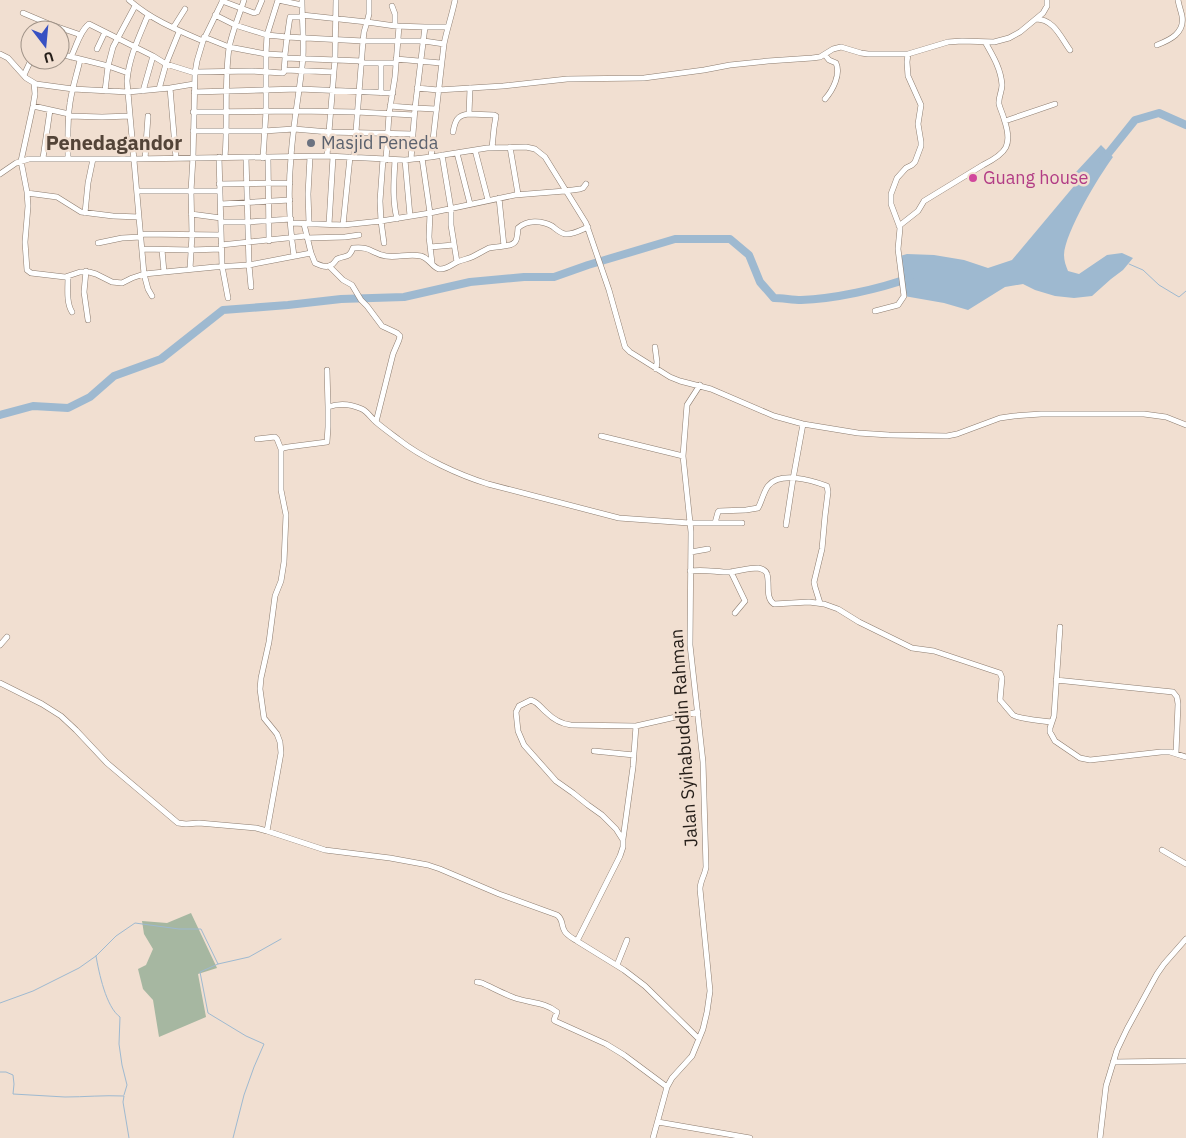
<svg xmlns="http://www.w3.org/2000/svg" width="1186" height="1138" viewBox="0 0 1186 1138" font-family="'IBM Plex Sans',sans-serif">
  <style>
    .green { fill: #a6b7a1 }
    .water { fill: #9eb9d0 }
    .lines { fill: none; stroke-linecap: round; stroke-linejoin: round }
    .stream { stroke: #9eb9d0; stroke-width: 1 }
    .river { stroke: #9eb9d0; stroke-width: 8 }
    .minor-casing { stroke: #8c7c6f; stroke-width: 6 }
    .minor { stroke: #fff; stroke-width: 5 }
    .worship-dot { fill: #6b7280; stroke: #f1dfd1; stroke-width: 2 }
    .hotel-dot { fill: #d1479c; stroke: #f1dfd1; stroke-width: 2 }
    .labels { text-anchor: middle; stroke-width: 5; stroke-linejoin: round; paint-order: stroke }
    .worship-label { font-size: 18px; fill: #5b616d; stroke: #f1dfd1; text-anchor: start }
    .hotel-label { font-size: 18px; fill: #b23c85; stroke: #f1dfd1; text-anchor: start }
    .street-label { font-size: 18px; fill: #251e19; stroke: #f1dfd1 }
    .quarter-label { font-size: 20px; font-weight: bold; fill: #534438; stroke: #f1dfd1 }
  </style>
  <rect width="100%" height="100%" fill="#f1dfd1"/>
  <!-- green -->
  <path class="green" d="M191,913L217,968L198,974L206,1017L159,1037L153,1000L143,989L138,969L146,965L153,949L144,934L142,921L167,923Z"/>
  <!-- water -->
  <path class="water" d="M1101,145L1113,157C1099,176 1065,232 1064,255C1064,261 1066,266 1068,271L1079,274L1107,255L1122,253L1133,258L1123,270L1111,279L1092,296L1074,298L1055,296L1035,290L1023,284L1005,287L968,310L944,303L904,296L900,256L907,254L934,255L964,260L988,268L1012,260L1074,186L1076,172Z"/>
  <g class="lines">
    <!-- stream -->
    <path class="stream" d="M1129,264L1143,270L1159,285L1179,297L1186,291
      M96,956C99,973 106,1007 120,1017L119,1044L122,1065L127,1085L124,1095
      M218,964L200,972L208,1013L246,1036L264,1044L254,1067L244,1095L233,1138
      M0,1003L33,991L79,968L96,956L116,936L135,923L179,929H201L218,964L249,957L281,939
      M0,1072H6L13,1075L14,1084L13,1094C30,1095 48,1096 65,1097C84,1097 104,1095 124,1096L123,1102L129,1138"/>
    <!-- river -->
    <path class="river" d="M1103,160L1135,120L1159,113L1186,125
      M0,415L33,406L68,408L90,397L114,376L161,359L223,310L288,305L341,299L404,297L470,282L524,277H554L588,265L675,239H730L749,255L760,282L774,298C783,298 792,300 801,300C833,299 880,289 909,278"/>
    <!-- minor casing -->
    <g class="minor-casing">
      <path id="minor" d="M129,0C150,19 177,30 203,41
        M278,0L302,5
        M369,0V14L367,22L395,26L425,27
        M222,1L254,13L257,12L262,0
        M392,6L395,14V26
        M23,13L49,24L81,35
        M148,15C139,37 129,57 127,81L144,274L148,289L152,296
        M215,15L235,25L267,35L287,37L363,41H424L444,44
        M302,15L367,22L364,32L363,41L354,157
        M1036,19C1054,19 1061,38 1070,50
        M173,28L185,9
        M204,37L229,47L266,54L285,55V58L362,61
        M1157,45C1170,40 1185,33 1182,16C1181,11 1179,6 1178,0
        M97,49L105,32
        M0,54L8,58L26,78L36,84L73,89L128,92L170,88L194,84
        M60,54L108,66L128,73
        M285,55L287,37L290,17H302
        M825,55L829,60L836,63C841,74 833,90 825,99
        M71,57C76,47 80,31 89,24L153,56L166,64L195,73
        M396,59L441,63
        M361,63H396
        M381,63V93
        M285,70L334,72
        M196,72L252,71L283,73L284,72L285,58
        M24,75L31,60
        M34,83L35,94L33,106L21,161L27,192L28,206L25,242L27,270L31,273L65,277L80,272H89L96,274L112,282L122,283L132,278L144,274L215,267L249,265L311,253L304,224
        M170,88L176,158
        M417,88L438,90L503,86L567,79L644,78L704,70L730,65L768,61L812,58L820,57L833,49L841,47L861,53L868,54H908L948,42L962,41L994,42L1009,38L1020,32L1043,13L1047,6V0
        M470,88L469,114L494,115L496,116L494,128L492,148
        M159,89L166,64L179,32
        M105,91L108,66L113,47L135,6
        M143,91L153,56
        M194,92L299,89L393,93
        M33,106L69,114
        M390,106L415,108L411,159
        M436,109L415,108L425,27H447
        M193,112L296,111L357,112L414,115
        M69,116L102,117L130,116
        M1005,121L1055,104
        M193,131H264L294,129L329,132L413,134
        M453,132C455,121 457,115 469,114
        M510,147L518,194
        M475,150L488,200
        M457,153L470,204
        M442,155L451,209V225L457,262
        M327,156L335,59L336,0
        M219,157L222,266L228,298
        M225,157C228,121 224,84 229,48C232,32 239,16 244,0
        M431,157L444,44C447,29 452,15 455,0
        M43,158L50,110
        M246,158L249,265L251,287
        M263,158L266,111V54L267,35L278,0
        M268,158L269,241
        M68,159C68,140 67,121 70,103C72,88 77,74 80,60
        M145,159L148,116
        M383,159L380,201L381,221L430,213L422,158
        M386,160L389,114L395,77L399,26
        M395,160C394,179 392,199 397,219
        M405,160L410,216
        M0,174L16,163L29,159H135L327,156L405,160L431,157L487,148L526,147L535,149L545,157L586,223L609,290L625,347L630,352L670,377L680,381L711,389L774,416L803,424L858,433L889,435L947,436L957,434L1000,418L1014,416L1041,414H1144L1166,417L1186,425
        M219,184L290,183
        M137,191H220
        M27,193L57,197L81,212L113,216L139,217
        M221,204L290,200
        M85,213L88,183L93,159
        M191,214L221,218
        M221,222H248L291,219
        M291,223L343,225L381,221L384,243
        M309,223L308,194L310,157
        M329,224L333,157
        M343,225L350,157
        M899,226L918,211L924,201L983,165C1007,153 1013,145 1004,119C1003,114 1000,109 999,104C998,98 1002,92 1002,85C1001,69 993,56 985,42
        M141,234L221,235
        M307,238L345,237L359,235
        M98,243L122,238L141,237
        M221,245L306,236
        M504,246C518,245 517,239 518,228C527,220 541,220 552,226C556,229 560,233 565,234C573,235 581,230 588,227
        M430,247L454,245
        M143,249L191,250L221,249
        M162,250L164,272
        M311,253L315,263C319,265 327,268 331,265C334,264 335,261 337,259C345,255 349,259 353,248C371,246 372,254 386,256C398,258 409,253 421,256C429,258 432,267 439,269C446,270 451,265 457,262C462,260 467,259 472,257C478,254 483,251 489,248C494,247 499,247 504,246L499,198
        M294,256C289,223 288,189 291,157C293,123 300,91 303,57C304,38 302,19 302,0
        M432,263L429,237L430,213L515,195L565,191L580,189L583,188L586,184
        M329,266L343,280L352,285L361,300L367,306L382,326L397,333L400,336L399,340L393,354L376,422
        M190,269L192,235L191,191L193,157L195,73L197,61L203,41L223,0
        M86,271L84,292L88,320
        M68,276C68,288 66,302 72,312
        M875,311L898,305L904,296L898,249L900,228L891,204V194L897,178L906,168L912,165L915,162L921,146V142L918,124L921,105L908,76L907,62L908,54
        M655,347L657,362L656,369
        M327,370L328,407
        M601,436L683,456
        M257,439L275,437L277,439L281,449
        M715,523L718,512L719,511L746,510L758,508C762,501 763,493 768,486C780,471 811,480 827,486L828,492L825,516L822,549L814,582L815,587L820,603
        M786,525L793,479L803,424
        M691,552L708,549
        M690,571C704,569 716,572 730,572C739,571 748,568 758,568C762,569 766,570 767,574C770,584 765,598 774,604L809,602L824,604L838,609L859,622L912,648L934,651L1000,673L1002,678L1000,700C1001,701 1012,714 1013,715C1019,719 1044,721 1052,722
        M731,572L745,601L735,613
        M1060,627L1054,716L1050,728V732L1055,741L1080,758L1090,760L1161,752H1170L1186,757
        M0,645L7,637
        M1056,680L1173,692L1177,697L1178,704L1176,753
        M0,683L42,704L61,716L76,730L107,763L178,823L186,824L199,823L256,828L267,831L325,850L390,858L428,865L440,869L499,894L557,915C563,919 561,924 564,930C566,935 572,938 577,941
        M698,712L636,726L571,725C561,724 553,719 546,712C540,707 539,703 531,700L519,706L516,712L518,731L524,745L556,781L573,793L588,805L602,815L616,829L623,840V847L620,856L577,941L624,970L645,986L699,1039
        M594,751L634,755
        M267,831L281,753L280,742L277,734L264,718L260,689L261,678L269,642L275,596L281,581L284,562L286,515L281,490V450L283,448L288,447L327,442L328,427V407C339,403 351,404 362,409C368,412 371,418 376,422C383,428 390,433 398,439C422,458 459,475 488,484L619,518L689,523H742
        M623,839L633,767L636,726
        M1162,850L1186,864
        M617,965L627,940
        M477,982L482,983C493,988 504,994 515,998C530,1003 545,1002 557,1012L554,1020L555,1021L606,1044L624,1055L667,1087
        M1113,1062L1186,1061
        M658,1122L750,1138
        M653,1138L667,1087L672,1078L692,1056L703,1029L707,1012L710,991L700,889C700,881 705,875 706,867L703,762L690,645L691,532L683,456L687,405L700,385
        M1100,1138L1106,1086L1117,1050L1127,1029L1157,974L1164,964L1186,939"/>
    </g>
    <!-- minor -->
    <use href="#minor" class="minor"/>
  </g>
  <!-- markers -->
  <circle class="worship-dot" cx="311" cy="143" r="5"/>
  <circle class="hotel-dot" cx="973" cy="178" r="5"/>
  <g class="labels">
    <!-- worship labels -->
    <g class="worship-label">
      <text x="321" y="149">Masjid Peneda</text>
    </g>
    <!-- hotel labels -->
    <g class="hotel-label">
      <text x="983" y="184">Guang house</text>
    </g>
    <!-- street labels -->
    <g class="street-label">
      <text transform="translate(684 738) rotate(-94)" y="6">Jalan Syihabuddin Rahman</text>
    </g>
    <!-- quarter labels -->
    <g class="quarter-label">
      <text x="114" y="150">Penedagandor</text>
    </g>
  </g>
  <!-- north arrow -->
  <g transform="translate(45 45) rotate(164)"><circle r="24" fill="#f1dfd1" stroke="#9f9287"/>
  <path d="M0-4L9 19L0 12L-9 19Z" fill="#3851c3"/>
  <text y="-8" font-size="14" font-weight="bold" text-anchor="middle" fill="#251e19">U</text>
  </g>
</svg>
